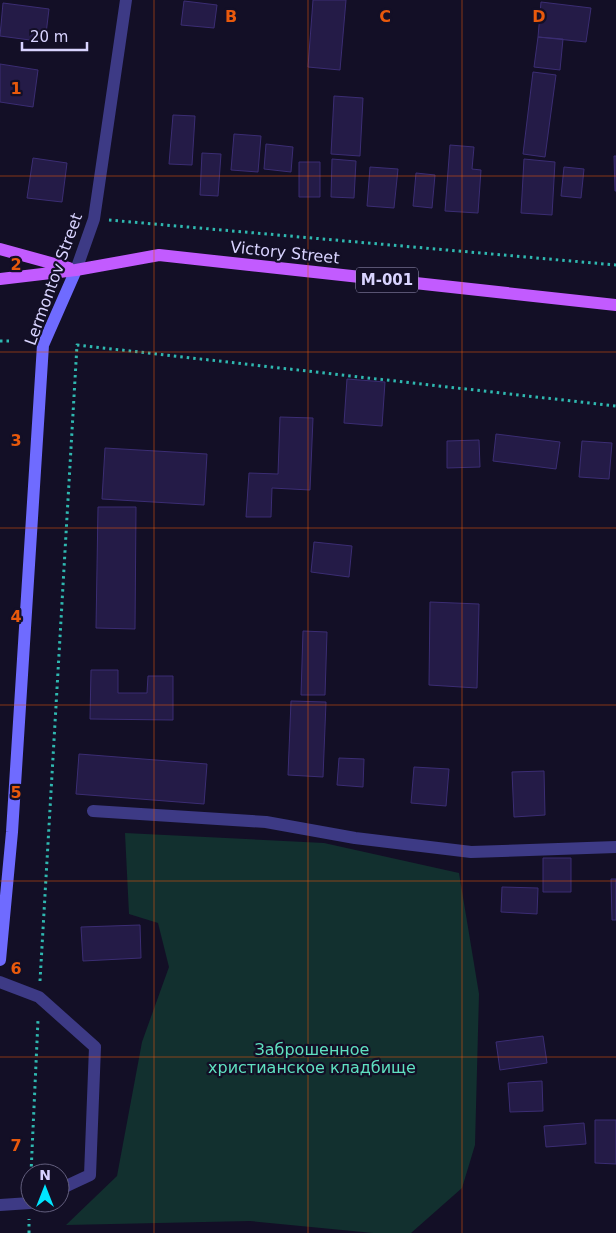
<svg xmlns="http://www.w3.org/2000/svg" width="616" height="1233" viewBox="0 0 616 1233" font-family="'DejaVu Sans',sans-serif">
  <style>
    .green { fill: #12302f }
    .building { fill: #241b47; stroke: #3b2d73 }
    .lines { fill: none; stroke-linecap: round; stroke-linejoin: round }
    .path { stroke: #2fb8b0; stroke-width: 3; stroke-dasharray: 2.5 4; stroke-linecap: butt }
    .street { stroke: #3d3a85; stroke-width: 12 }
    .secondary { stroke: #6f6bff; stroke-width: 12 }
    .primary { stroke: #c25bff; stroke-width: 12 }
    .grid { fill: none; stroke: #e8590c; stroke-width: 1; stroke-opacity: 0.55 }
    .labels { text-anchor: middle; stroke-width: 4.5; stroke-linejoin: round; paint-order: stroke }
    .shield { fill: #130f26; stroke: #9e99be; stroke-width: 1 }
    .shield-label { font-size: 15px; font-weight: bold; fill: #d9d4ff }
    .street-label { font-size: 16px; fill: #d9d4ff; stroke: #130f26 }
    .park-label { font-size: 16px; fill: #5fe0c0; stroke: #130f26 }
    .grid-label { font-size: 16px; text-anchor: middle; font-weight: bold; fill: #e8590c; stroke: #130f26; stroke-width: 4.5; stroke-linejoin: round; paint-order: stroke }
  </style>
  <rect width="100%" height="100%" fill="#130f26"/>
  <!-- green -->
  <path class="green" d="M125,833L324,843L459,873L479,994L475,1145L462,1188L411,1233H373L250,1221L66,1225L117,1176L142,1042L169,967L158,923L129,914Z"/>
  <!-- building -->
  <path class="building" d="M313,0H346L340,70L308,67Z
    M184,1L217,5L214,28L181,25Z
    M541,2L591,8L586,42L538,37Z
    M3,3L49,9L45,42L0,36Z
    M538,37L563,39L560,70L534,67Z
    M0,64L38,70L33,107L0,102Z
    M533,72L556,75L545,157L523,154Z
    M334,96L363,98L360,156L331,154Z
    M173,115L195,116L192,165L169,164Z
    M234,134L261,136L258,172L231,170Z
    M266,144L293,147L291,172L264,169Z
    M450,145L474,147L472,169L481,170L478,213L445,211Z
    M202,153L221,154L218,196L200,195Z
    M614,156H616V191H615Z
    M33,158L67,163L62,202L27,198Z
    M332,159L356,161L354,198L331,197Z
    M524,159L555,162L552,215L521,213Z
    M299,162H320V197H299Z
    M370,167L398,169L394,208L367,206Z
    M564,167L584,169L581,198L561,196Z
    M416,173L435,175L432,208L413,206Z
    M347,379L385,382L382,426L344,423Z
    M280,417L313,418L310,490L272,488L271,517H246L249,473L278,474Z
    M496,434L560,442L556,469L493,461Z
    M479,440L480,467L447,468V441Z
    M582,441L612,443L609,479L579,477Z
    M105,448L207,454L204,505L102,499Z
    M98,507H136L135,629L96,628Z
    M314,542L352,546L349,577L311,572Z
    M430,602L479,604L477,688L429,685Z
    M303,631L327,632L325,695H301Z
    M91,670H118V693H147L148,676H173V720L90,719Z
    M291,701L326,702L323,777L288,775Z
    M79,754L207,764L204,804L76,794Z
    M339,758L364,759L363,787L337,785Z
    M414,767L449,769L446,806L411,803Z
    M544,771L545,815L514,817L512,772Z
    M543,858H571V892H543Z
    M611,879H616V920H612Z
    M502,887L538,888L537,914L501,912Z
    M140,925L141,958L83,961L81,927Z
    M543,1036L547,1063L500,1070L496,1042Z
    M542,1081L543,1111L510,1112L508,1083Z
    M595,1120H616V1164L595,1163Z
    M584,1123L586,1144L546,1147L544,1126Z"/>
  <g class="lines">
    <!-- path -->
    <path class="path" d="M109,220L616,265
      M0,341H11
      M40,981L77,345L616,406
      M31,1173L38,1020
      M29,1233V1219"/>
    <!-- street -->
    <path class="street" d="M76,270L94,219L126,0
      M93,811L266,822L355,838L471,852L616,847
      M0,982L39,997L95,1047L90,1175L60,1189
      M0,1205L30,1203"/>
    <!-- secondary -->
    <path class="secondary" d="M0,960L12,832L43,345L76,270"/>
    <!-- primary -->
    <path class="primary" d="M0,249L69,268
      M0,279L76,270L159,255L616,305"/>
  </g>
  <!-- grid -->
  <path class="grid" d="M154,0V1233M308,0V1233M462,0V1233M0,176H616M0,352H616M0,528H616M0,705H616M0,881H616M0,1057H616"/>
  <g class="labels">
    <!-- shield labels -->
    <rect class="shield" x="356" y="267.5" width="62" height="25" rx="4"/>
    <g class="shield-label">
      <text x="387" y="285">М-001</text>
    </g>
    <!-- street labels -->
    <g class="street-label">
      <text transform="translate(285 252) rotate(6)" y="6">Victory Street</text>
      <text transform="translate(53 279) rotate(-70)" y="6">Lermontov Street</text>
    </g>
    <!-- park labels -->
    <g class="park-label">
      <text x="312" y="1055">Заброшенное<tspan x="312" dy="18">христианское кладбище</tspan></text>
    </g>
  </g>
  <g class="grid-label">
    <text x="231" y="22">B</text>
    <text x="385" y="22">C</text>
    <text x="539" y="22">D</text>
    <text x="16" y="94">1</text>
    <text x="16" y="270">2</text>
    <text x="16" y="446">3</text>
    <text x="16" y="622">4</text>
    <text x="16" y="798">5</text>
    <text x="16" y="974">6</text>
    <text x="16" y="1151">7</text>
  </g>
  <!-- north arrow -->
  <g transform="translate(45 1188)"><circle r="24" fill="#130f26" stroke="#625e7d"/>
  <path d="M0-4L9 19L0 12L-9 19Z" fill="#00e5ff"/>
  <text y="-8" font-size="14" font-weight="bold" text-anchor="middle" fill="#d9d4ff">N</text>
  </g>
  <!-- scale -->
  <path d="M22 42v8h65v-8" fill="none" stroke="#d9d4ff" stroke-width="2.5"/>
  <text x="30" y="42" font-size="15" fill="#d9d4ff" stroke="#130f26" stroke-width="4" paint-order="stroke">20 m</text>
</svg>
